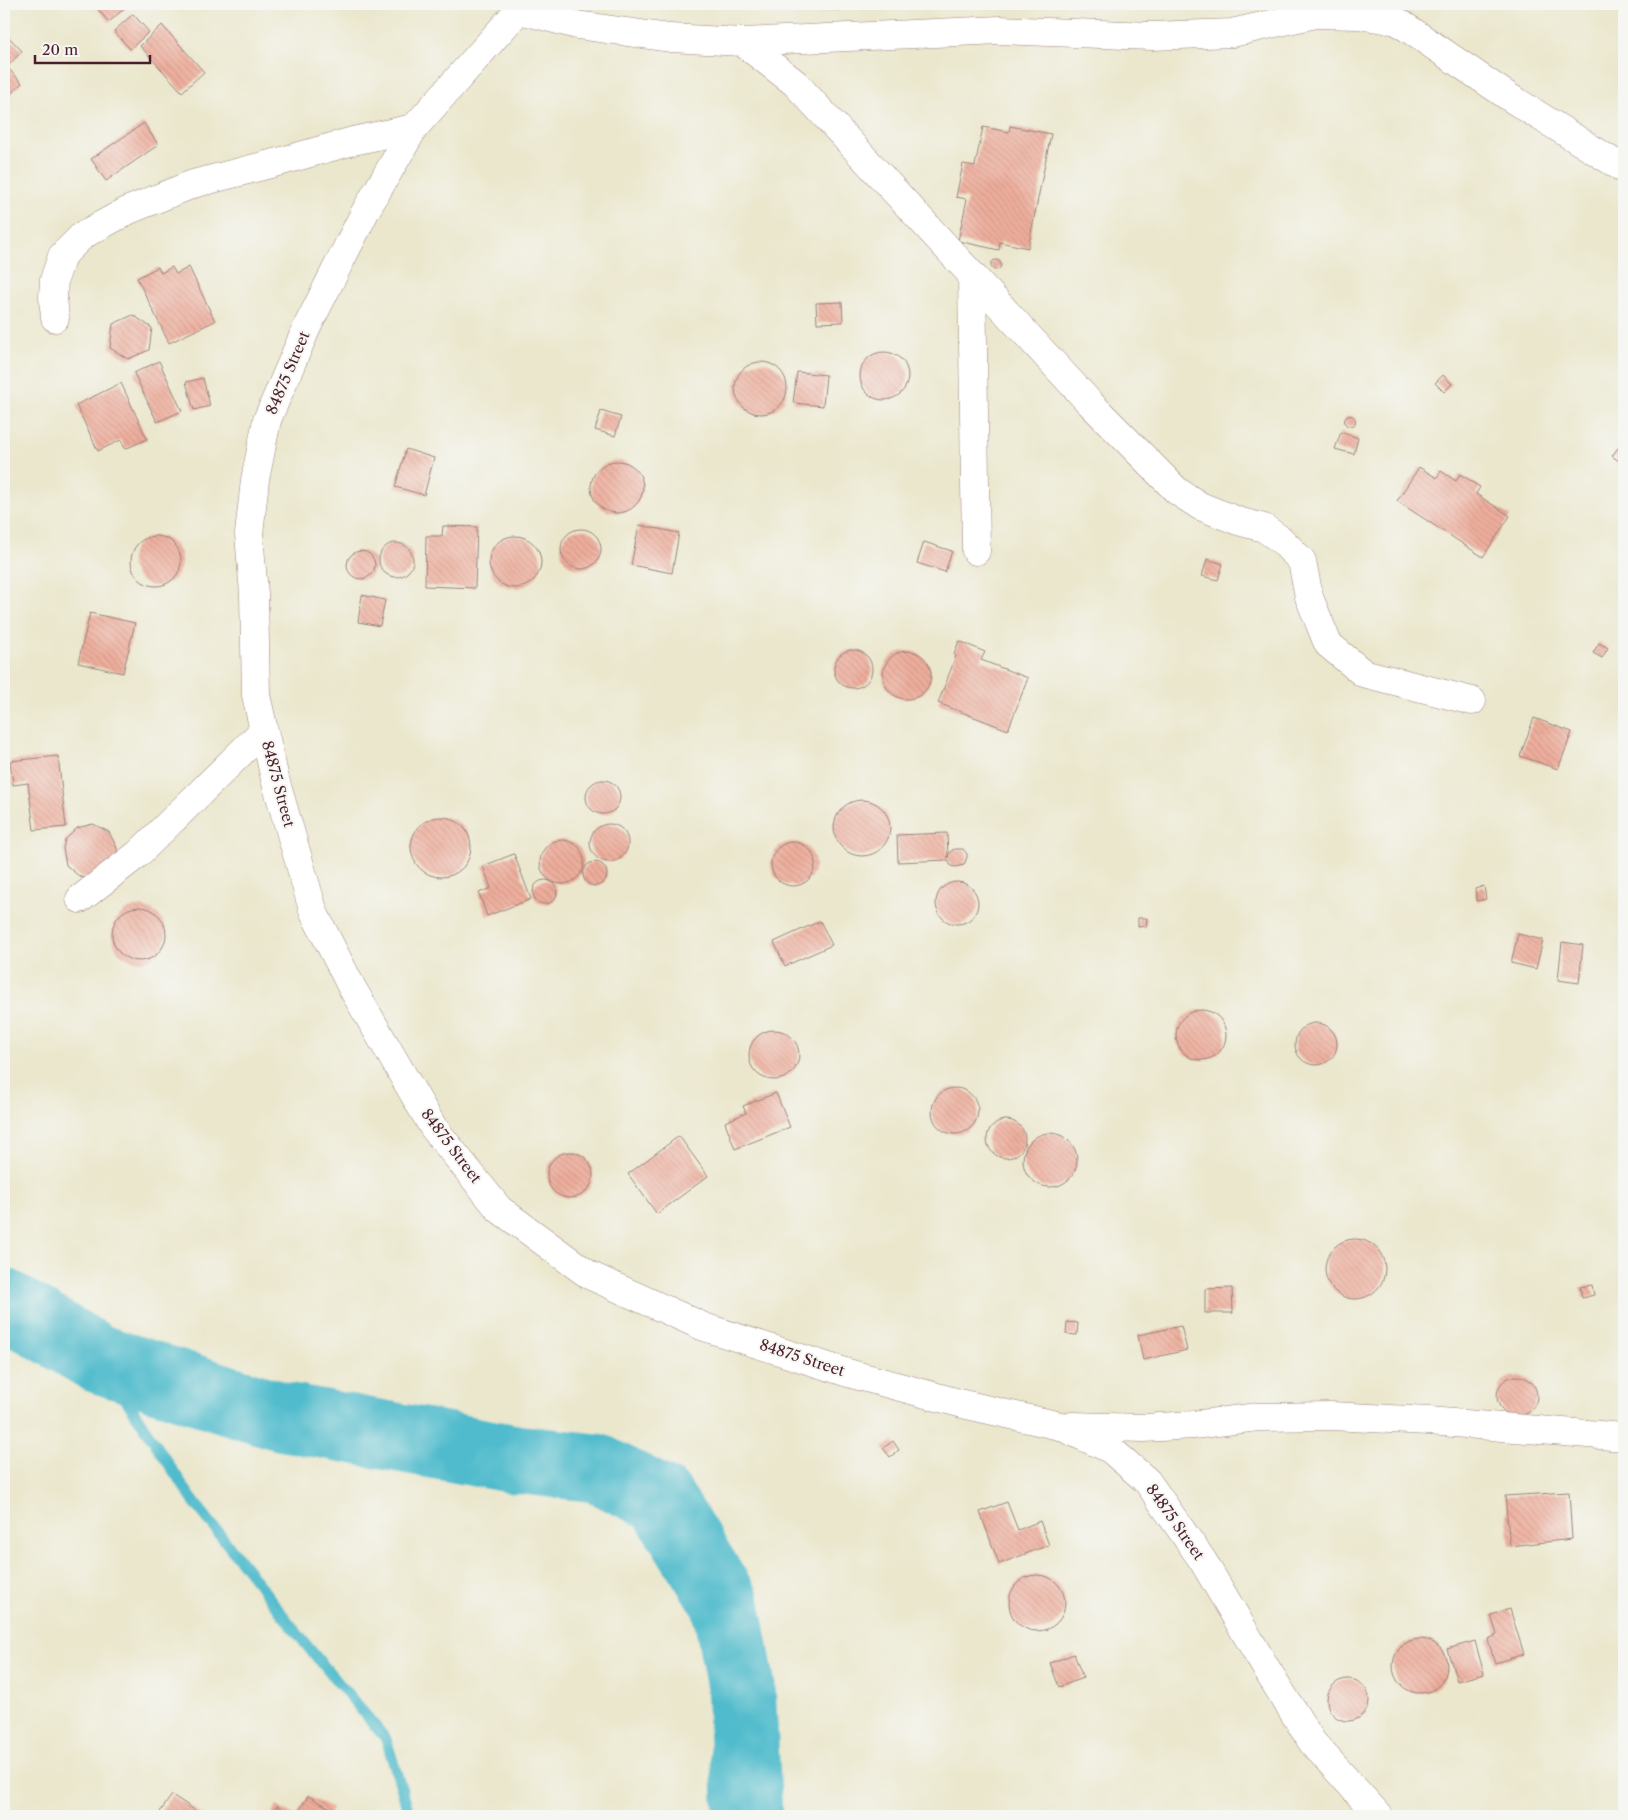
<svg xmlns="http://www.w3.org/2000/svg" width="1628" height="1820" viewBox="0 0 1628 1820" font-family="'Libre Caslon Text',serif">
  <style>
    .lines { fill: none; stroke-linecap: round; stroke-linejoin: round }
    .stream { stroke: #50bbcc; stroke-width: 11 }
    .river { stroke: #50bbcc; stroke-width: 69 }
    .building { fill: url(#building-back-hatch) }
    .minor-casing { stroke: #9a837c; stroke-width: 29 }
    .minor { stroke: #fff; stroke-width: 28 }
    .labels { text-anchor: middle; stroke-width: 4; stroke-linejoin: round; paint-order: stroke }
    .street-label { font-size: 15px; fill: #4a1f2b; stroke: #f6f6f2 }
  </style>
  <defs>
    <pattern id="building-back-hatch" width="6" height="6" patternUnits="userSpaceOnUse" patternTransform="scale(1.25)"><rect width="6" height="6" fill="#eeae9c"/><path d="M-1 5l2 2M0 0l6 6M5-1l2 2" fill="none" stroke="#ce9587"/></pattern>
  </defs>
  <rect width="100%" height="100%" fill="#f6f6f2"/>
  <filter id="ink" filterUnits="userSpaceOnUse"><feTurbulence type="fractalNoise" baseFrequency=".02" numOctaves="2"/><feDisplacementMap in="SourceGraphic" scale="10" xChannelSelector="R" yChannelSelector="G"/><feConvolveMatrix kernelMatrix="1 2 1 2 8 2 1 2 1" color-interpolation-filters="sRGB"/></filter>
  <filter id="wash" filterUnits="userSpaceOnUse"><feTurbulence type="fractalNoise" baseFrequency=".0096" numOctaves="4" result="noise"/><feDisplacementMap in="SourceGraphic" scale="20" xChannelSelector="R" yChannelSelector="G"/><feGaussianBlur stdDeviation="1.12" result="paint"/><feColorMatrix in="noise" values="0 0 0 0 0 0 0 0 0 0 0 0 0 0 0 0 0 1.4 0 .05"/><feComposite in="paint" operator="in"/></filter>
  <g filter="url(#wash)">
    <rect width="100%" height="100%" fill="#ebe7cd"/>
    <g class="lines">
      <!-- stream -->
      <path class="stream" d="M99,1359L192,1499L308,1647L386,1739L410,1816"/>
      <!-- river -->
      <path class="river" d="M4,1303L99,1359L280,1416L515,1459L597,1468L661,1500L726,1604L741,1687L748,1816"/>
    </g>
    <g id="blocks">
      <!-- building -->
      <path class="building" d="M101,4H129L109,22L97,8Z
        M750,4H839V10L750,6Z
        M133,14L149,32L130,49L114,31Z
        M162,25L204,72L182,92L140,46Z
        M5,33L22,51L7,67L22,83L4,100V35Z
        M144,123L158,145L106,181L91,159Z
        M1010,126L1051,134L1028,248L1000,242L999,250L958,241L967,199L956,197L963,164L975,166L983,127L1009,132Z
        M991 265a5 5 0 1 1 10 0a5 5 0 1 1-10 0Z
        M158,267L161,273L172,267L176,274L189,267L215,321L169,343L137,278Z
        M842,302L843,322L817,323L816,303Z
        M133,315L152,328L149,350L128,359L110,348L113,324Z
        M860 376a24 24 0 1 1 48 0a24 24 0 1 1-48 0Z
        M159,361L182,411L157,422L134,373Z
        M735 388a26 26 0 1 1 52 0a26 26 0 1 1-52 0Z
        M797,372L826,375L823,406L793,403Z
        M1443,375L1452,384L1444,392L1435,383Z
        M203,378L210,406L194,410L186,382Z
        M121,383L147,439L125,449L121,440L98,451L76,405Z
        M601,411L621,417L615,436L595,430Z
        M1344.5 421a5.5 5.5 0 1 1 11 0a5.5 5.5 0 1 1-11 0Z
        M1341,432L1358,438L1354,454L1335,449Z
        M1618,448L1624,453V465L1612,456Z
        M406,449L434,458L424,495L395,487Z
        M591 487a26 26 0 1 1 52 0a26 26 0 1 1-52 0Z
        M1419,467L1437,478L1441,471L1456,481L1460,474L1480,487L1476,494L1510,516L1483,557L1397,501Z
        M639,525L679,533L672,573L631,565Z
        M443,526L477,527L475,588L425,586L426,536H442Z
        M561 549a20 20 0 1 1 40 0a20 20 0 1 1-40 0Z
        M489 562a26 26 0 1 1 52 0a26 26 0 1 1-52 0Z
        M131 561a25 25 0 1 1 50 0a25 25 0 1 1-50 0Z
        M924,542L952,551L945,572L917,563Z
        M379 560a17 17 0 1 1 34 0a17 17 0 1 1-34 0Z
        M347 565a14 14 0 1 1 28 0a14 14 0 1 1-28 0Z
        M1207,559L1223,564L1218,580L1202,576Z
        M362,595L385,600L380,626L358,622Z
        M90,613L135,623L123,673L78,663Z
        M959,641L985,652L981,660L1028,678L1008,730L938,703L956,656L954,654Z
        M1599,643L1608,648L1602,658L1593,653Z
        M834 669a19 19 0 1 1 38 0a19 19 0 1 1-38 0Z
        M883 675a24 24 0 1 1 48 0a24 24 0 1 1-48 0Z
        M1534,718L1572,732L1558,769L1520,756Z
        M58,756L66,827L34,830L28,783L13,785L10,761Z
        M586 797a17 17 0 1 1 34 0a17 17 0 1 1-34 0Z
        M834 828a28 28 0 1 1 56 0a28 28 0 1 1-56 0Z
        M411 847a30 30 0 1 1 60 0a30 30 0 1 1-60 0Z
        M93,824L109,832L117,848V857L89,879L80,877L66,865L63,848L65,840L77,828Z
        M590 843a19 19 0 1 1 38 0a19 19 0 1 1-38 0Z
        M947,833L948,858L949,853L954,849H963L967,854V857L964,865L955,867L951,866L948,860L898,862L897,835Z
        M540 862a22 22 0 1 1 44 0a22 22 0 1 1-44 0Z
        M771 864a22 22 0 1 1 44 0a22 22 0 1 1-44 0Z
        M514,854L531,899L487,916L479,893L491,888L483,866Z
        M583 874a12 12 0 1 1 24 0a12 12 0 1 1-24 0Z
        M533 892a12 12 0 1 1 24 0a12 12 0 1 1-24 0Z
        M936 903a21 21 0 1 1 42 0a21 21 0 1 1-42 0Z
        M1484,886L1486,899L1477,901L1475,889Z
        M112 934a27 27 0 1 1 54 0a27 27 0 1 1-54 0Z
        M1138,918H1147L1146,927L1138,926Z
        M820,921L832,945L785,966L774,942Z
        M1518,934L1543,940L1536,969L1511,963Z
        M1562,942L1583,945L1579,983L1558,980Z
        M1176 1035a25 25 0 1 1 50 0a25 25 0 1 1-50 0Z
        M1295 1044a21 21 0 1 1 42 0a21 21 0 1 1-42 0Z
        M749 1055a25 25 0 1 1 50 0a25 25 0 1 1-50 0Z
        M932 1111a23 23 0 1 1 46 0a23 23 0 1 1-46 0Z
        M776,1093L790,1127L735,1149L725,1122L746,1113L743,1106Z
        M987 1139a19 19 0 1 1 38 0a19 19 0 1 1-38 0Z
        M1023 1160a27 27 0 1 1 54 0a27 27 0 1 1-54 0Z
        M679,1136L708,1176L657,1214L628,1174Z
        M547 1175a23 23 0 1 1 46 0a23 23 0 1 1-46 0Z
        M1325 1269a30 30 0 1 1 60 0a30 30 0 1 1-60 0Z
        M1592,1285L1594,1295L1582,1298L1580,1287Z
        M1232,1288L1233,1313H1205V1289Z
        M1067,1322L1078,1323L1077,1335L1066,1334Z
        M1181,1326L1187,1350L1143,1360L1138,1335Z
        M1497 1396a20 20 0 1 1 40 0a20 20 0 1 1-40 0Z
        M893,1441L899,1450L890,1457L883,1448Z
        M1569,1492L1572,1539L1510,1546L1505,1496Z
        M1007,1502L1018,1530L1040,1521L1049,1545L999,1564L980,1512Z
        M1009 1603a28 28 0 1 1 56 0a28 28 0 1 1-56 0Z
        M1510,1609L1524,1654L1495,1663L1488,1639L1497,1635L1491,1615Z
        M1393 1666a27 27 0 1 1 54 0a27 27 0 1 1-54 0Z
        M1475,1641L1484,1674L1457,1681L1447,1649Z
        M1074,1654L1083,1678L1059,1687L1050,1663Z
        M1327 1700a21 21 0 1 1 42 0a21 21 0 1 1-42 0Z
        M172,1795L204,1816H166L160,1812Z
        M308,1796L332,1809L328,1816H296Z
        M277,1806L295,1816H271Z"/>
    </g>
  </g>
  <g filter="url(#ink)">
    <use href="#blocks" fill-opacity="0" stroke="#9a837c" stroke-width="1"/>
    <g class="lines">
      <!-- minor casing -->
      <g class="minor-casing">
        <path id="minor" d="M524,4L414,128L366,210L307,327L267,420L255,480L249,534L254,594L256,695L275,779L314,913L351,986L433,1127L499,1209L589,1275L704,1327L848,1373L963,1404L1060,1426L1110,1449L1147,1481L1203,1561L1269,1673L1312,1742L1379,1816
          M520,10L577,25L670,38L742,42L1000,30L1152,36L1232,33L1315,14L1358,15L1397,21L1509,97L1624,169
          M742,42L795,83L1089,402L1177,491L1200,506L1238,521L1264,528L1281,540L1302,561L1309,597L1328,644L1363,673L1472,701
          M972,275L976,551
          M55,318L53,297L54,280L62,256L83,235L129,210L193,184L282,161L353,141L414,128
          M80,899L138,854L264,730
          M1072,1426L1144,1428L1193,1425L1258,1417L1331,1416L1429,1421L1624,1437"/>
      </g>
      <!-- minor -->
      <use href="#minor" class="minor"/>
    </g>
  </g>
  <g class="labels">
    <!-- street labels -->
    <g class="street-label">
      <text transform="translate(288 373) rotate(-67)" y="5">84875 Street</text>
      <text transform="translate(278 784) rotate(75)" y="5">84875 Street</text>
      <text transform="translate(451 1146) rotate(53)" y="5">84875 Street</text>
      <text transform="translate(802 1358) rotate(18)" y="5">84875 Street</text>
      <text transform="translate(1175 1522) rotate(55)" y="5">84875 Street</text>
    </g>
  </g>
  <!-- margin -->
  <rect width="1628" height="1820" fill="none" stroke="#f6f6f2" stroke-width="20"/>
  <!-- scale -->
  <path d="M35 55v8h115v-8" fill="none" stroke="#4a1f2b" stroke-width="2.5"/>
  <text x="42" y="55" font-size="15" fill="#4a1f2b" stroke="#f6f6f2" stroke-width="4" paint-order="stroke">20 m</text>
</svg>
